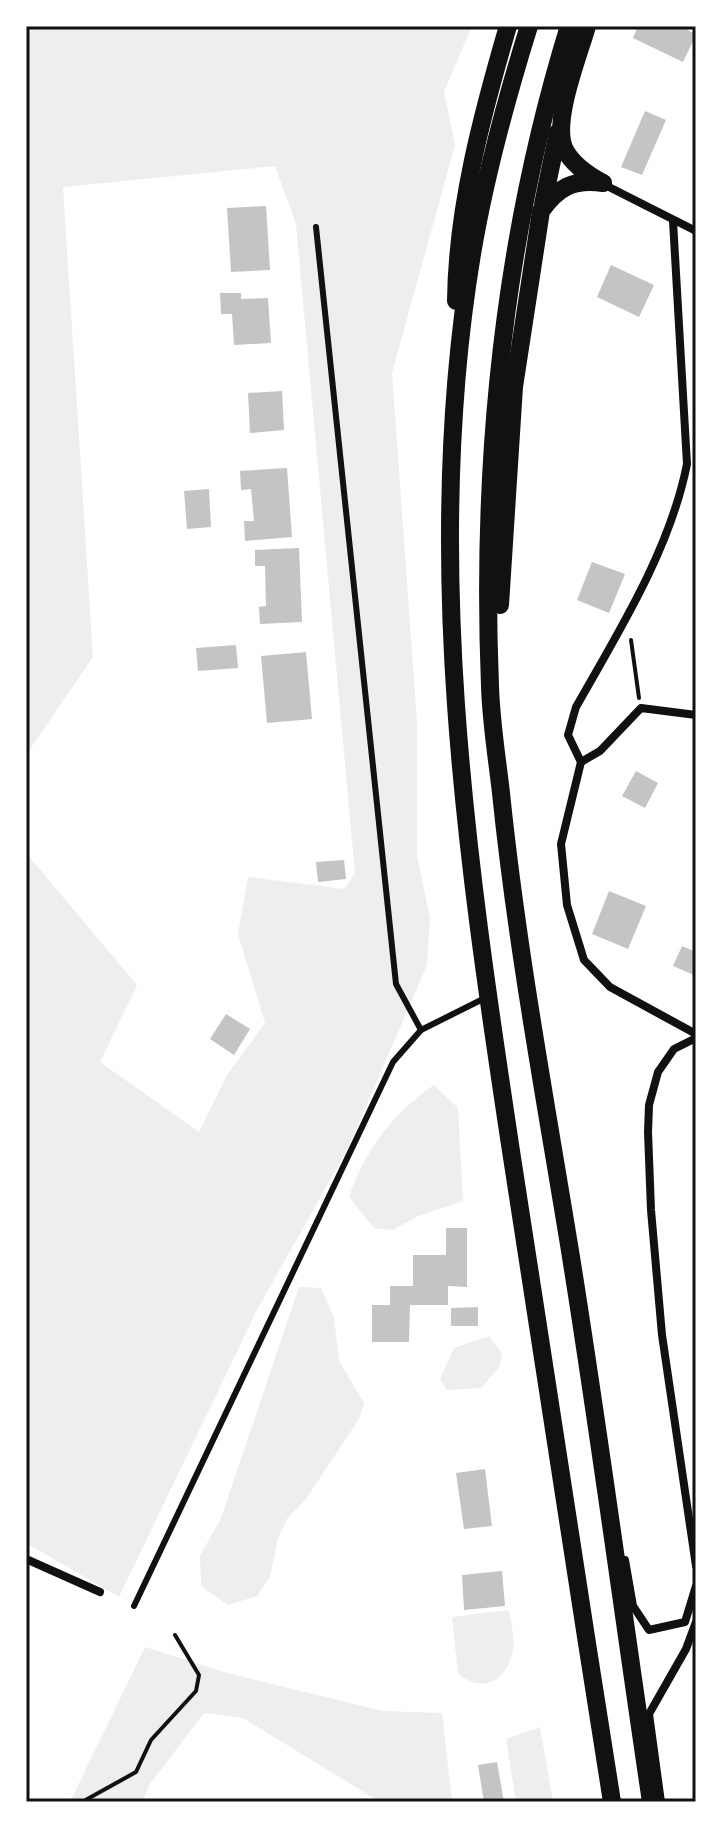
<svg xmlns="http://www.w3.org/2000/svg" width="722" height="1828" viewBox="0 0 722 1828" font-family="Helvetica,sans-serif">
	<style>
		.green { fill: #eee }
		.building { fill: #c4c4c4 }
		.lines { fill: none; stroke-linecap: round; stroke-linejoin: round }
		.path { stroke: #111; stroke-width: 4 }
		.service { stroke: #111; stroke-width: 6 }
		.minor { stroke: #111; stroke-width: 8 }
		.primary { stroke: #111; stroke-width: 18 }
		.neatline { fill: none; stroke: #111; stroke-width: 3 }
	</style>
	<rect width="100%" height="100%" fill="#fff"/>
	<g class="green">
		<path d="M 26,26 L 472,26 L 444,92 L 455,145 L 392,373 L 417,723 L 417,855 L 430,919 L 427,965 L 348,1148 L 257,1310 L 119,1597 L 26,1543 L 26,853 L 137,985 L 100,1062 L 199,1132 L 227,1075 L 265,1023 L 238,934 L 248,877 L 344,889 L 355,874 L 296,224 L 275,166 L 63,187 L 93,657 L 26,755 Z"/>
		<path d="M 434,1085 L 458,1108 L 463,1201 L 418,1216 L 393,1230 L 374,1228 L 349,1197 C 365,1150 393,1113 434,1085 Z"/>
		<path d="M 299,1287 L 321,1288 L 334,1318 L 339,1361 L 364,1403 L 359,1419 L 306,1499 L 287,1519 L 278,1538 L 270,1577 L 257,1596 L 228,1605 L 201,1586 L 200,1556 L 221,1518 Z"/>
		<path d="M 489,1336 L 502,1353 L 500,1366 L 481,1388 L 447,1390 L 440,1379 L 454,1348 Z"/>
		<path d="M 509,1610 C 511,1622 515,1638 513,1649 C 508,1680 484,1695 458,1674 L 452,1617 Z"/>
		<path d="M 145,1647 L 224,1672 L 382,1711 L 442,1713 L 452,1802 L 380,1802 L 243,1718 L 204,1713 L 150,1784 L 142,1802 L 70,1802 Z"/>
		<path d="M 540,1727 L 553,1802 L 516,1802 L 506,1739 Z"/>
	</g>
	<g class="building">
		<path d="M 638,26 L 682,26 L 696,35 L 683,62 L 633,38 Z"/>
		<path d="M 645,111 L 666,120 L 642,175 L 621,167 Z"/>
		<path d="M 266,206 L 270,270 L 231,272 L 227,208 Z"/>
		<path d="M 611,265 L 654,285 L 639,317 L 597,297 Z"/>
		<path d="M 220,293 L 241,293 L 241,299 L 268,298 L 271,343 L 234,345 L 232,314 L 221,314 Z"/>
		<path d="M 282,391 L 284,430 L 250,433 L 248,393 Z"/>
		<path d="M 287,468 L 292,537 L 245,541 L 244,521 L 254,521 L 251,489 L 241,490 L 240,471 Z"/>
		<path d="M 209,489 L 211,527 L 187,529 L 184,491 Z"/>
		<path d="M 299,548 L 302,622 L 260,624 L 259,607 L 266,606 L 265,566 L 255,566 L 255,550 Z"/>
		<path d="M 592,562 L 625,574 L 609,613 L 577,600 Z"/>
		<path d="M 236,645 L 238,668 L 198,671 L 196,648 Z"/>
		<path d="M 306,652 L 312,719 L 267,723 L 261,656 Z"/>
		<path d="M 636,771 L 658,783 L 645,808 L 622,796 Z"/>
		<path d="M 344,860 L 346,879 L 318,882 L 316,862 Z"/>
		<path d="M 609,891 L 646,906 L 628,949 L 592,934 Z"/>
		<path d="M 682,946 L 696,952 L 696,976 L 673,966 Z"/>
		<path d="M 226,1014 L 250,1029 L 234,1055 L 210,1039 Z"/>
		<path d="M 446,1228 L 467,1228 L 467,1287 L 448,1286 L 448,1305 L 410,1305 L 409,1342 L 372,1342 L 372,1305 L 390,1305 L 390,1286 L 413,1286 L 413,1255 L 446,1255 Z"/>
		<path d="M 478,1307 L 478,1326 L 451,1326 L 451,1308 Z"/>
		<path d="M 485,1469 L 492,1526 L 464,1529 L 456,1473 Z"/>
		<path d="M 502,1571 L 505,1606 L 464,1610 L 462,1575 Z"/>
		<path d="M 497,1762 L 504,1802 L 484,1802 L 478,1765 Z"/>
	</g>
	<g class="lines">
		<g class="path">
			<path d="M 631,640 L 639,698"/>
			<path d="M 82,1802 L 136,1772 L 151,1740 L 196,1691 L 199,1675 L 175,1635"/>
		</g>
		<g class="service">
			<path d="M 316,227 L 396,984 L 421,1030 L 485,998"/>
			<path d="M 134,1606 L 393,1062 L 421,1030"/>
		</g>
		<g class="minor">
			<path d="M 603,184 L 696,231"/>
			<path d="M 673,221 L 687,464 C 670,550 619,631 576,707 L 568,735 L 581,762 L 561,844 L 567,905 L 584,960 L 610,987 L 696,1034"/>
			<path d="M 581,762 L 600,751 L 641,708 L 696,715"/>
			<path d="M 696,1038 L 674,1049 L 658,1072 L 649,1105 L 648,1132 L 651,1210 L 662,1335 L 696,1566"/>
			<path d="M 26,1559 L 100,1592"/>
			<path d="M 625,1560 L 633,1606 L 649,1630 L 685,1622 L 696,1586"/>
			<path d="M 661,1802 L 649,1714 L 686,1649 L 696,1622"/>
		</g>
		<g class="primary">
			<path d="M 529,26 C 506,100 485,177 472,254 C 422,553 466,854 511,1151 C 543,1368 578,1585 612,1802"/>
			<path d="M 569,26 C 503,240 481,463 490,686 C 491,722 497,758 501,793 C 517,949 546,1103 571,1257 C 600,1438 624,1621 651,1802"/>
			<path d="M 543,204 L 558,132"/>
			<path d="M 456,301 C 457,208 482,115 508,26"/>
			<path d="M 500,605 L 514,387 L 541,211 C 558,187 573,179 603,183 C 588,175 573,165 565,150 C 551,123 579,55 587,26"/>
		</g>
	</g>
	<rect width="722" height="1828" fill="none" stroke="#ffffff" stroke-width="56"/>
	<rect x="28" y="28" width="666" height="1772" class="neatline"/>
</svg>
